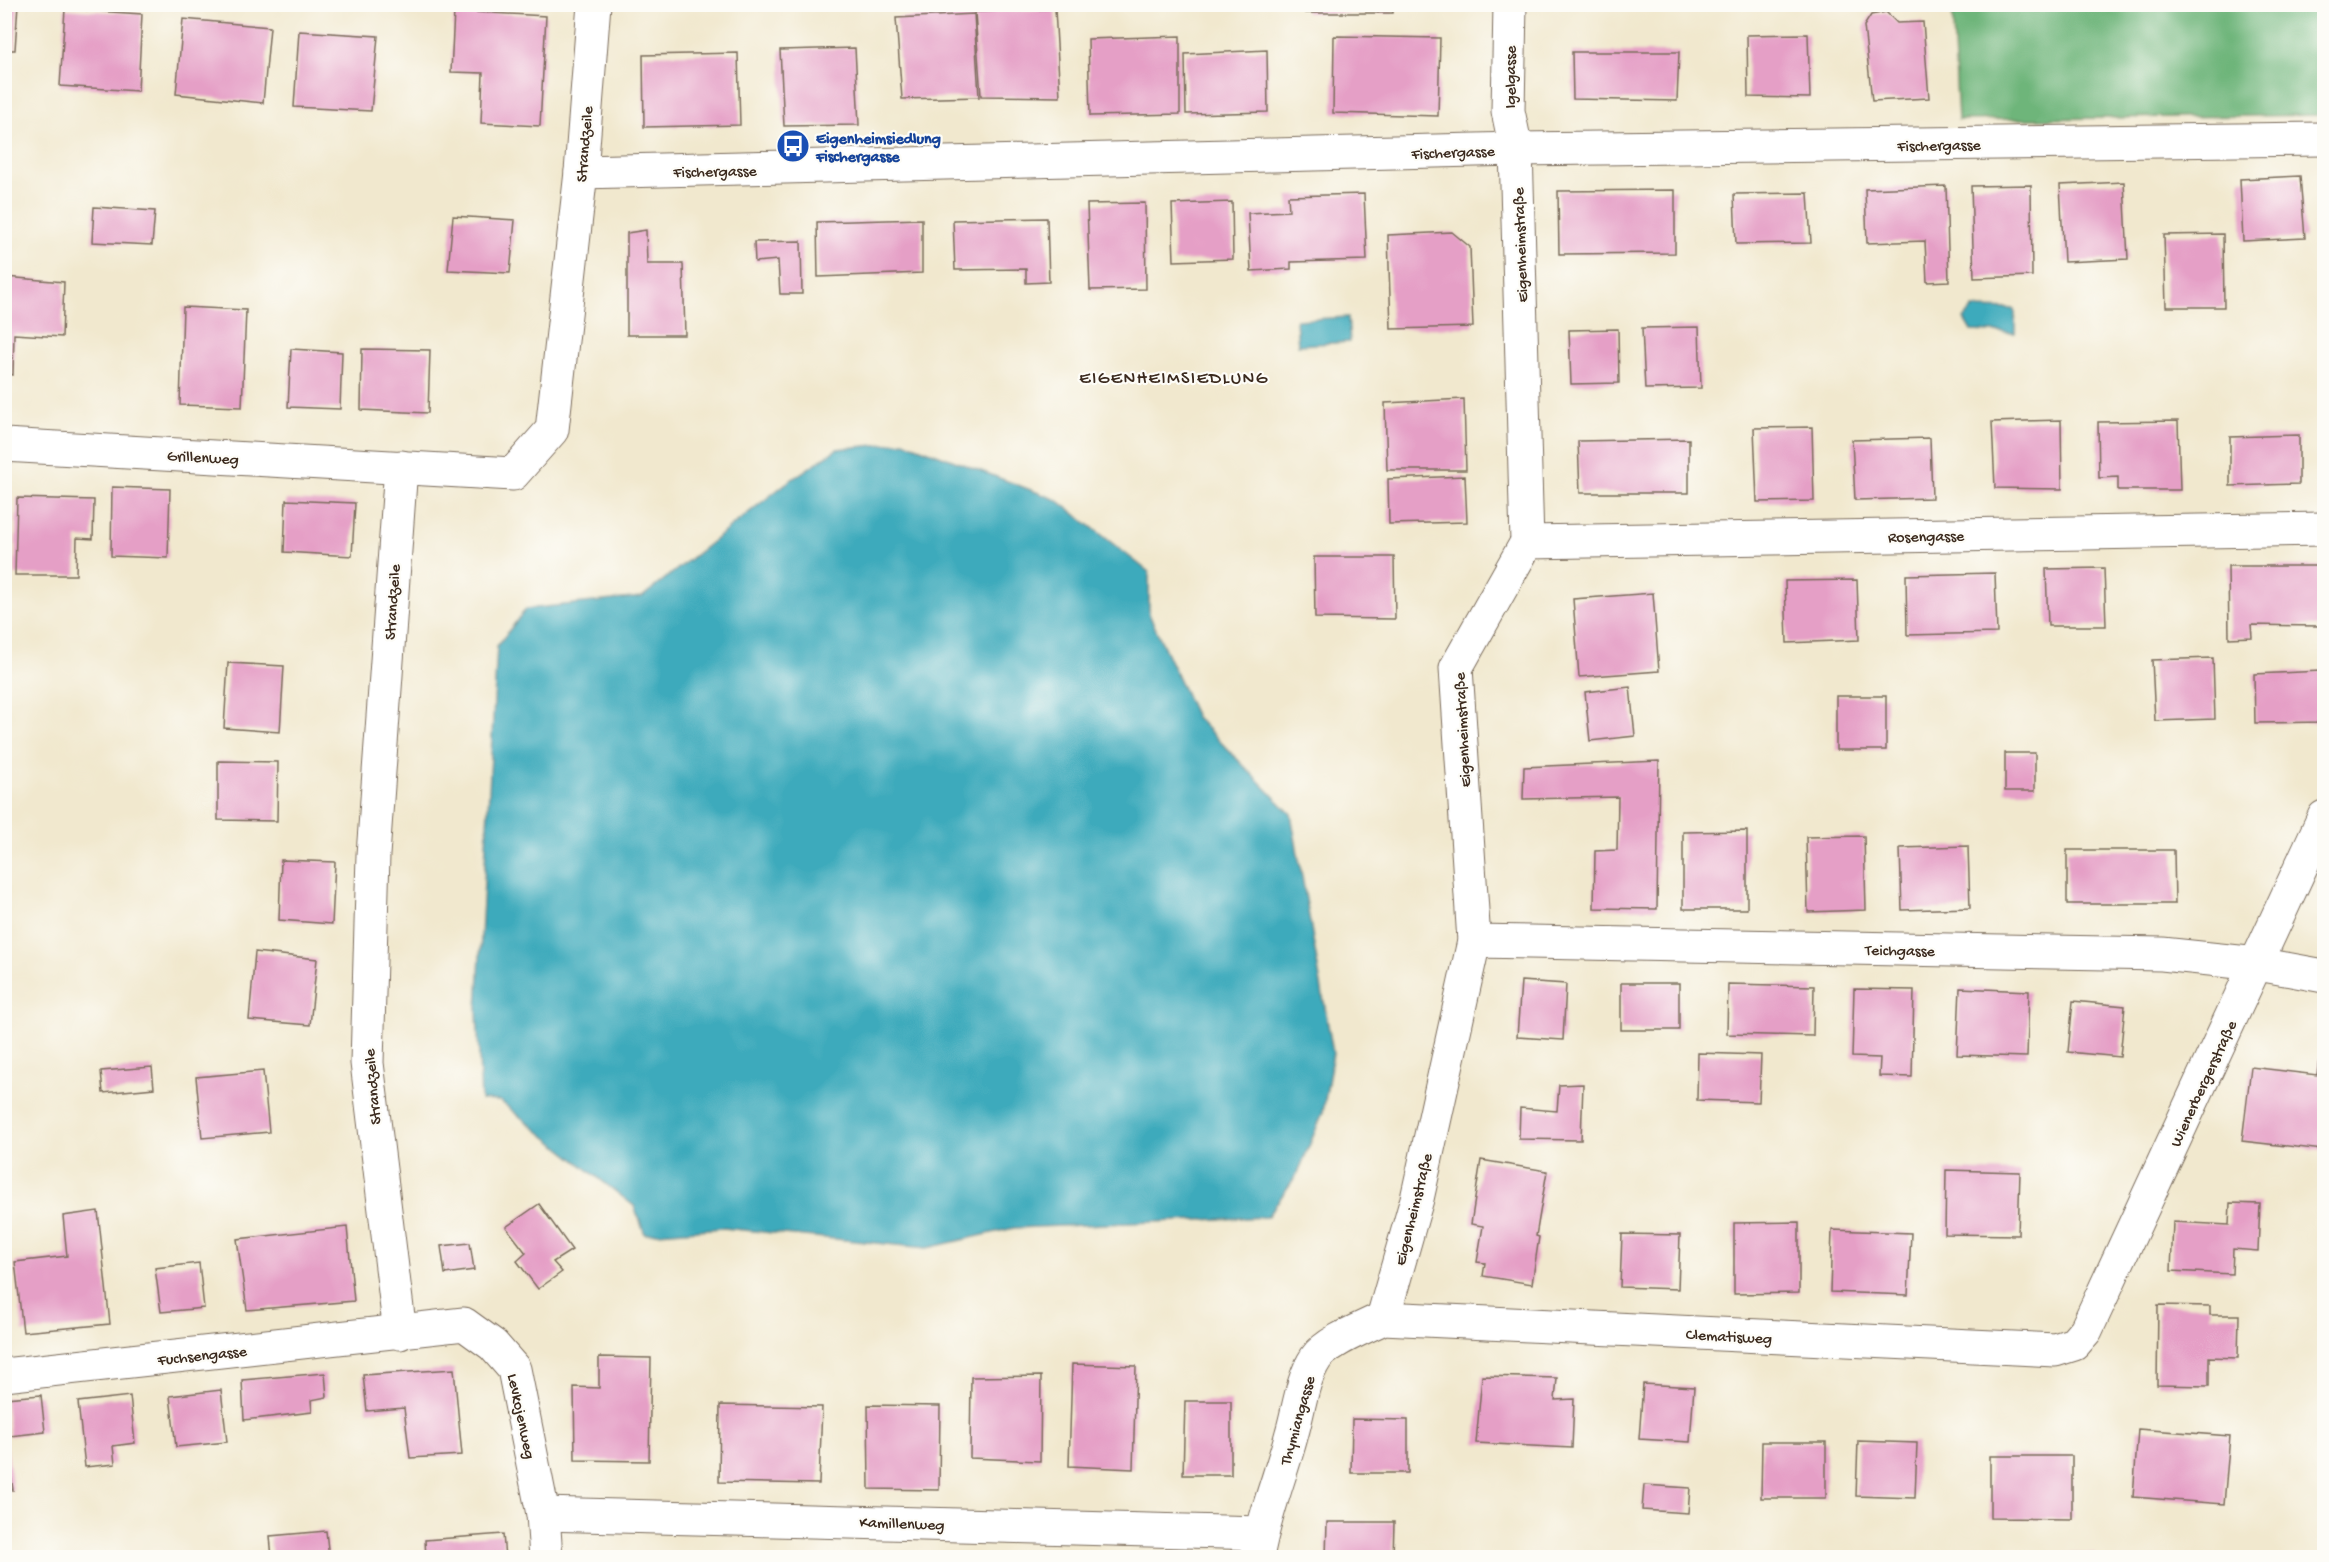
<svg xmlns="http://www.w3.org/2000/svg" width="2329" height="1562" viewBox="0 0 2329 1562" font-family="'Gochi Hand',sans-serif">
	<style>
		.forest { fill: #6eb57a; stroke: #54704c; stroke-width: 1.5 }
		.water { fill: #3daabc; stroke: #3c6a6d; stroke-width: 1.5 }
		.building { fill: #e59fc6 }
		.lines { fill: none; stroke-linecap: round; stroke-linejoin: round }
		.minor-casing { stroke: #7b6c5c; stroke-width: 35 }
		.minor { stroke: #fff; stroke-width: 33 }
		.labels { text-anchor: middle; stroke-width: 4.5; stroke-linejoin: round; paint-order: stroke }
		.street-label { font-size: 16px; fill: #3b2a1e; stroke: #fdfcf7 }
		.transit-label { font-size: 16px; font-weight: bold; fill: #164399; stroke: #fdfcf7; text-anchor: start }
		.neighbourhood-label { font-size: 18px; letter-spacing: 1.5px; fill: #3b2a1e; stroke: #fdfcf7 }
	</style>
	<rect width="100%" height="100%" fill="#fdfcf7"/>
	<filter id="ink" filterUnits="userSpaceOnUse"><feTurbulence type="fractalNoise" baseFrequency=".0167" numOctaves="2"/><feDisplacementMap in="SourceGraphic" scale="12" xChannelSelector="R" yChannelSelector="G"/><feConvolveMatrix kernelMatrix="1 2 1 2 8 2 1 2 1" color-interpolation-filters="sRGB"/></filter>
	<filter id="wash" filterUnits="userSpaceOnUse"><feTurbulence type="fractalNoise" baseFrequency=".008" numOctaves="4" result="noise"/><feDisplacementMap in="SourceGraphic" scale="24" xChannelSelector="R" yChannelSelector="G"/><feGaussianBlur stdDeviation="1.35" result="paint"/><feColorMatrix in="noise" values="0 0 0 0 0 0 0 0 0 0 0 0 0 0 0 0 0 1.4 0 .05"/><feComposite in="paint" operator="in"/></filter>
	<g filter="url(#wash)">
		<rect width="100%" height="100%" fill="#f1e8ce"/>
		<path class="forest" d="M 1952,5 L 2321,5 L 2324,115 L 1958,120 Z"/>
		<g class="water">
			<path d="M 1973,308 L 2015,309 L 2015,333 L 1971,331 L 1964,319 Z"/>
			<path d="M 1348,317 L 1350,342 L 1298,345 L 1296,320 Z"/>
			<path d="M 905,442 L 1057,500 L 1149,572 L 1149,614 L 1196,717 L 1291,814 L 1333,1053 L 1323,1112 L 1298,1173 L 1267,1217 L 1014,1228 L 927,1248 L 723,1228 L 645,1234 L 634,1206 L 500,1101 L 481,1100 L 477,1010 L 497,646 L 526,609 L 642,597 L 785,484 L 837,449 Z"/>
		</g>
		<g id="blocks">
			<g class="building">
				<path d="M 4,4 L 18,4 L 15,50 L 4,50 Z"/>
				<path d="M 1305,4 L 1393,4 L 1393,13 L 1306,13 Z"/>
				<path d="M 65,9 L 142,14 L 138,91 L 60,86 Z"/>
				<path d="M 1055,9 L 1060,97 L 981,96 L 975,12 Z"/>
				<path d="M 454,11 L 546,16 L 540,126 L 481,123 L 483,73 L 451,72 Z"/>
				<path d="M 1886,12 L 1897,23 L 1923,22 L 1929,98 L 1872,101 L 1864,26 L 1871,15 Z"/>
				<path d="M 974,14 L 979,97 L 902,99 L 896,18 Z"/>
				<path d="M 183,19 L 270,27 L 263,103 L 176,94 Z"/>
				<path d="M 299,31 L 378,36 L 371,111 L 294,107 Z"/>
				<path d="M 1808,34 L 1810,98 L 1748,97 L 1747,35 Z"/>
				<path d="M 1180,36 L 1180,114 L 1090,116 L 1088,39 Z"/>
				<path d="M 1334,36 L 1440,38 L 1438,116 L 1333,113 Z"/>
				<path d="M 855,48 L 859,125 L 784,126 L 780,50 Z"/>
				<path d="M 1267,50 L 1268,112 L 1186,114 L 1185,54 Z"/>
				<path d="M 1572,52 L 1679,52 L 1677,101 L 1573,99 Z"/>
				<path d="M 738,53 L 740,125 L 644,127 L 643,55 Z"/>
				<path d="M 2300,176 L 2305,238 L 2243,241 L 2240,179 Z"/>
				<path d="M 2124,182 L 2128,259 L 2064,262 L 2060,185 Z"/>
				<path d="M 2031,185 L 2032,276 L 1974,278 L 1971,186 Z"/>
				<path d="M 1946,186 L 1949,281 L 1927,282 L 1925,241 L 1867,243 L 1865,189 Z"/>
				<path d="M 1675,190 L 1675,253 L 1559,254 L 1558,191 Z"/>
				<path d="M 1808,193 L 1811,243 L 1736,244 L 1734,194 Z"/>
				<path d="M 1364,194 L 1367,260 L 1291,262 L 1291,269 L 1251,271 L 1248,213 L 1289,211 L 1288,196 Z"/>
				<path d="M 1232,202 L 1233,259 L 1174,261 L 1172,204 Z"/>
				<path d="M 1145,203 L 1146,289 L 1090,290 L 1087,204 Z"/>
				<path d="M 94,207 L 155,211 L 152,245 L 92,242 Z"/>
				<path d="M 453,216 L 515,220 L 510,273 L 448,270 Z"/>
				<path d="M 1047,218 L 1049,282 L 1026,283 L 1026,269 L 955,270 L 953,220 Z"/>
				<path d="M 922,219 L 922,273 L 818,277 L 817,222 Z"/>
				<path d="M 646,230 L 647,264 L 683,264 L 685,335 L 627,335 L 627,233 Z"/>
				<path d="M 1452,232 L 1470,247 L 1473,327 L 1391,329 L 1388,235 Z"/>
				<path d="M 2223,234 L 2224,307 L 2166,307 L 2164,235 Z"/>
				<path d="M 801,241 L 802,294 L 780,294 L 778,260 L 755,262 L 754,242 Z"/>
				<path d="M 5,277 L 64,282 L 62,337 L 14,334 L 13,375 L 4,374 Z"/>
				<path d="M 183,307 L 246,310 L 242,407 L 180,405 Z"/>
				<path d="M 1699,327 L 1701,388 L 1645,389 L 1642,328 Z"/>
				<path d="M 1618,329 L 1619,383 L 1571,384 L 1569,330 Z"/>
				<path d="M 291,349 L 342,352 L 340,409 L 288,407 Z"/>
				<path d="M 362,349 L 430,350 L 428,413 L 361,410 Z"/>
				<path d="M 1464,399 L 1466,470 L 1387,470 L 1385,403 Z"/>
				<path d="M 2061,420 L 2062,489 L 1995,488 L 1992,422 Z"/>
				<path d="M 2178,421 L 2180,490 L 2118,490 L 2118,477 L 2099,478 L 2098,422 Z"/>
				<path d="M 1812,427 L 1814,501 L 1757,502 L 1754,428 Z"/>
				<path d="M 2299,435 L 2299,484 L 2230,486 L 2230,437 Z"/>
				<path d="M 1930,438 L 1932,498 L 1855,500 L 1852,440 Z"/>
				<path d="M 1689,439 L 1689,493 L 1580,493 L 1578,441 Z"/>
				<path d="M 1465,476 L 1467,522 L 1389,524 L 1388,479 Z"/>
				<path d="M 112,487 L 170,489 L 168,558 L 111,556 Z"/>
				<path d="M 17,498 L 94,500 L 93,539 L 77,538 L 76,575 L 15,575 Z"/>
				<path d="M 286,500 L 355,503 L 352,556 L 284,552 Z"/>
				<path d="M 1314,557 L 1394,557 L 1395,619 L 1315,618 Z"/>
				<path d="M 2228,566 L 2321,566 L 2321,626 L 2251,625 L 2252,637 L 2229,638 Z"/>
				<path d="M 2104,568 L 2106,626 L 2048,626 L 2046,569 Z"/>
				<path d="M 1995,573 L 1997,633 L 1907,635 L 1906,575 Z"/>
				<path d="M 1857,580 L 1859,640 L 1787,643 L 1785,581 Z"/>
				<path d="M 1653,593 L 1659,671 L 1579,677 L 1573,599 Z"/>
				<path d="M 2213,658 L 2215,719 L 2155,721 L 2152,660 Z"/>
				<path d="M 228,663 L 284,666 L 280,732 L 224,728 Z"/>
				<path d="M 2321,671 L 2322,722 L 2255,723 L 2254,674 Z"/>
				<path d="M 1630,687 L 1635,736 L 1590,741 L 1585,692 Z"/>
				<rect x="1836" y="696" width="50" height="54"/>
				<rect x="2005" y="753" width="30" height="38"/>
				<path d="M 218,761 L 278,762 L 277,821 L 218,820 Z"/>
				<path d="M 1659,761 L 1657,909 L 1594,908 L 1595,851 L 1617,850 L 1618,797 L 1523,799 L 1524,767 Z"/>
				<path d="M 1747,831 L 1747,909 L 1683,909 L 1683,832 Z"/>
				<path d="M 1864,836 L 1866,910 L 1808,912 L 1806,837 Z"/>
				<path d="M 1968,846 L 1970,908 L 1902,910 L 1900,848 Z"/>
				<path d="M 2067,850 L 2174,850 L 2175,904 L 2067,904 Z"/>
				<path d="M 281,860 L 335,862 L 332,924 L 279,920 Z"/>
				<path d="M 255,952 L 317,959 L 310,1025 L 249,1020 Z"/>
				<path d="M 1521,981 L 1566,984 L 1563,1040 L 1517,1037 Z"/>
				<rect x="1621" y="983" width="58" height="47"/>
				<path d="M 1728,984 L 1814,986 L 1813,1036 L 1727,1034 Z"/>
				<path d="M 1960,988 L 2029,991 L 2027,1057 L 1957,1055 Z"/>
				<path d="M 1854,989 L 1914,990 L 1912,1077 L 1879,1076 L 1880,1058 L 1852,1057 Z"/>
				<path d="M 2073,1001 L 2125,1006 L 2120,1057 L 2068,1052 Z"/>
				<path d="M 1698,1053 L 1761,1055 L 1759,1102 L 1697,1100 Z"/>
				<path d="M 2319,1059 L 2324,1060 L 2323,1150 L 2242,1141 L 2251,1067 L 2317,1075 Z"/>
				<path d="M 152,1067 L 154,1088 L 103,1093 L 101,1071 Z"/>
				<path d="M 263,1071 L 269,1132 L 202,1138 L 196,1077 Z"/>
				<path d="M 1583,1084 L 1581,1140 L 1519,1139 L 1520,1108 L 1557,1111 L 1559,1085 Z"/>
				<path d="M 1481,1160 L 1547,1171 L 1536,1236 L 1539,1237 L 1532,1284 L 1483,1276 L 1485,1263 L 1477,1262 L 1483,1226 L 1471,1224 Z"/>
				<path d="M 1946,1170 L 2020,1172 L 2018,1235 L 1945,1234 Z"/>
				<path d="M 2230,1203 L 2260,1204 L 2258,1251 L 2233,1249 L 2232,1274 L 2171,1271 L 2173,1222 L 2229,1225 Z"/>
				<path d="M 539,1204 L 572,1250 L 553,1262 L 562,1272 L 538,1289 L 517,1261 L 526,1253 L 506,1227 Z"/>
				<path d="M 98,1211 L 110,1324 L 23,1332 L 15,1262 L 67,1256 L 63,1216 Z"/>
				<path d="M 1799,1222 L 1799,1293 L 1734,1294 L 1734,1223 Z"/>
				<path d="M 347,1227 L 354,1301 L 247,1310 L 237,1239 Z"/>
				<path d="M 1832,1230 L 1911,1233 L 1908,1295 L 1830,1292 Z"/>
				<path d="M 1622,1234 L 1680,1235 L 1678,1289 L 1620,1287 Z"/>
				<path d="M 470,1243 L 474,1270 L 445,1274 L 441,1246 Z"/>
				<path d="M 199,1263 L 204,1308 L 161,1312 L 155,1268 Z"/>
				<path d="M 2158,1305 L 2210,1306 L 2210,1315 L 2239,1315 L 2238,1358 L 2209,1357 L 2209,1386 L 2157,1385 Z"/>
				<path d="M 599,1357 L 651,1358 L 649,1461 L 575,1460 L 574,1387 L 599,1388 Z"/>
				<path d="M 1072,1364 L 1136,1366 L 1133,1469 L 1069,1466 Z"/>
				<path d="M 454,1369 L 462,1455 L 410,1458 L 404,1408 L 367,1411 L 363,1375 Z"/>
				<path d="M 325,1373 L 327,1397 L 311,1400 L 312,1412 L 244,1420 L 242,1380 Z"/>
				<path d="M 1041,1376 L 1040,1461 L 970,1458 L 971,1377 Z"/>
				<path d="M 1482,1376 L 1557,1378 L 1555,1400 L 1574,1399 L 1572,1448 L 1476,1443 Z"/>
				<path d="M 1643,1384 L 1694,1387 L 1690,1442 L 1639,1439 Z"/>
				<path d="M 221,1390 L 227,1442 L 176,1447 L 170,1396 Z"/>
				<path d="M 41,1395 L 45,1432 L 10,1436 L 5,1398 Z"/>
				<path d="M 130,1396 L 135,1443 L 113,1446 L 115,1464 L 85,1467 L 78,1402 Z"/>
				<path d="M 1185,1401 L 1231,1401 L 1231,1475 L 1183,1475 Z"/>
				<path d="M 720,1405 L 822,1407 L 819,1484 L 719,1482 Z"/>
				<path d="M 868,1405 L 940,1406 L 939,1490 L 869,1489 Z"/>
				<path d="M 1352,1419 L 1408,1420 L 1408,1473 L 1351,1473 Z"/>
				<path d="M 4,1426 L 13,1490 L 4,1490 Z"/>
				<path d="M 2138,1429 L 2230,1436 L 2224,1504 L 2133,1497 Z"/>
				<path d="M 1858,1441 L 1917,1443 L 1915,1498 L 1856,1496 Z"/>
				<path d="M 1762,1442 L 1826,1442 L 1826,1498 L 1761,1498 Z"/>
				<path d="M 1990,1456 L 2072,1456 L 2072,1519 L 1990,1518 Z"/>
				<path d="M 1644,1485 L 1690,1488 L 1688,1513 L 1642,1510 Z"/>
				<path d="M 1327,1522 L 1394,1522 L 1393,1558 L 1326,1558 Z"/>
				<path d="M 326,1531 L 329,1558 L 272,1558 L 270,1536 Z"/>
				<path d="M 503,1534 L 505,1558 L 426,1558 L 425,1540 Z"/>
				<path d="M 2042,1553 L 2095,1554 L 2095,1558 L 2042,1558 Z"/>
			</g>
		</g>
	</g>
	<g filter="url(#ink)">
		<use href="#blocks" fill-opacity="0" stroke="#7b6c5c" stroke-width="1.5"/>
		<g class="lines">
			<defs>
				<g id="minor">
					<path d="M 581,172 L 1516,149 L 2324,139"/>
					<path d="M 4,445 L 513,474 L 552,430 L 581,172 L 594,4"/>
					<path d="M 1527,542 L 2324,529"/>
					<path d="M 1474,941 L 2162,954 L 2258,964 L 2324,976"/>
					<path d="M 1383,1318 L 1417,1199 L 1474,941 L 1456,668 L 1527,542 L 1516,149 L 1508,111 L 1510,4"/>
					<path d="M 400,1333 L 367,1063 L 373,855 L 401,467"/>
					<path d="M 4,1375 L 464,1324 L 493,1345 L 514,1369 L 543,1514 L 546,1558"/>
					<path d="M 543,1514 L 1261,1533"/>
					<path d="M 1257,1558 C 1264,1515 1281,1475 1292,1433 C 1299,1409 1302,1379 1316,1358 C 1328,1341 1364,1328 1383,1318 L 2055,1350 L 2074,1344 L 2086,1330 L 2324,817"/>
				</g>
			</defs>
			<use href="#minor" class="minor-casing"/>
			<use href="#minor" class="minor"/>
		</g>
	</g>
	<defs>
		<symbol id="bus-disc" viewBox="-11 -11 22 22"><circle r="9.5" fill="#1a4fb4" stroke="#fdfcf7"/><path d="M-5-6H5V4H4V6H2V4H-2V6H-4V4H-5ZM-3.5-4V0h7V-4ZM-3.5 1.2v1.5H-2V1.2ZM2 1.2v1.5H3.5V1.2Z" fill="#fff"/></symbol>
	</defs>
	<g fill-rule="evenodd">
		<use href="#bus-disc" x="774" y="127" width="38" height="38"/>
	</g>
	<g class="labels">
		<g class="street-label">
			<text transform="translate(1509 77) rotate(-90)" y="6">Igelgasse</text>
			<text transform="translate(583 144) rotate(-85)" y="6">Strandzeile</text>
			<text transform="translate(1939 144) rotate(-1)" y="6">Fischergasse</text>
			<text transform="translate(1453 151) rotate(-2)" y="6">Fischergasse</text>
			<text transform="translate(715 170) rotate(-1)" y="6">Fischergasse</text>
			<text transform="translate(1519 245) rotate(-92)" y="6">Eigenheimstraße</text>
			<text transform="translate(203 456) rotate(3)" y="6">Grillenweg</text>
			<text transform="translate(1926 535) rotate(-1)" y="6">Rosengasse</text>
			<text transform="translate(391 602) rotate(-86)" y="6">Strandzeile</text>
			<text transform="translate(1461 730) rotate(-93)" y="6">Eigenheimstraße</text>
			<text transform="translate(1900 949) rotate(1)" y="6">Teichgasse</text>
			<text transform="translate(2202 1083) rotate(-65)" y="6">Wienerbergerstraße</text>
			<text transform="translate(371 1087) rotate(-95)" y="6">Strandzeile</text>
			<text transform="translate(1412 1209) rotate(-76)" y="6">Eigenheimstraße</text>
			<text transform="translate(1729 1335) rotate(3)" y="6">Clematisweg</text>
			<text transform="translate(202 1354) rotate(-6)" y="6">Fuchsengasse</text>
			<text transform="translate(523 1416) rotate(78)" y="6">Levkojenweg</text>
			<text transform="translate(1296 1420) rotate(-74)" y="6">Thymiangasse</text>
			<text transform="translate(902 1522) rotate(2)" y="6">Kamillenweg</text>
		</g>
		<g class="transit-label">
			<text x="816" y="143">Eigenheimsiedlung<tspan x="816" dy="18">Fischergasse</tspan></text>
		</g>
		<g class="neighbourhood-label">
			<text x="1174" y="383">EIGENHEIMSIEDLUNG</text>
		</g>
	</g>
	<rect width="2329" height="1562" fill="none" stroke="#fdfcf7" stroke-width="24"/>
</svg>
